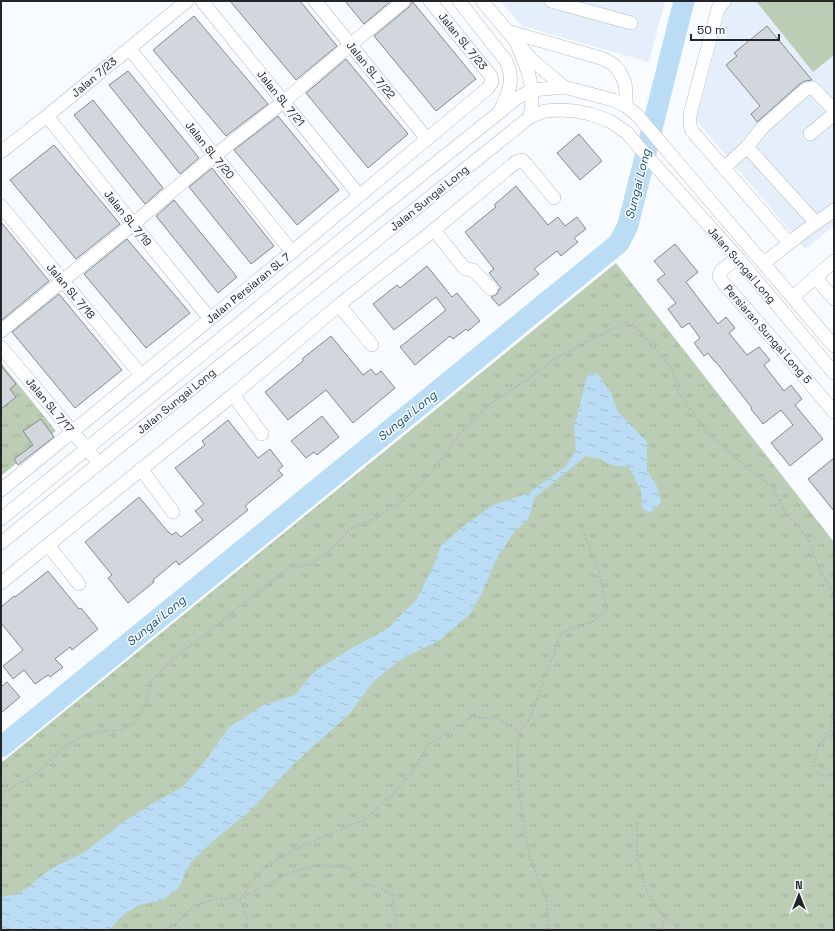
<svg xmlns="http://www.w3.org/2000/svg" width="835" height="931" viewBox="0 0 835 931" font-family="'Space Grotesk',sans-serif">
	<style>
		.built { fill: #e4effb }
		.grass { fill: url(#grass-tufts) }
		.pitch { fill: #bbcdb4 }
		.water { fill: url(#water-ripples) }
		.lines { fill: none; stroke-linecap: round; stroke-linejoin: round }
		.river { stroke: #baddf5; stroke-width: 21 }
		.building { fill: #d1d7dd; stroke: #84898f }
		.minor-casing { stroke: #b5bbc1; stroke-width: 14 }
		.path { stroke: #b6b9bd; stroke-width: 2; stroke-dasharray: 2 2; stroke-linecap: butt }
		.minor { stroke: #fff; stroke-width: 13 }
		.labels { text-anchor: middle; stroke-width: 3; stroke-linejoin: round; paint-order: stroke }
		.street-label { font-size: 11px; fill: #232628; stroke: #f8fbff }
		.water-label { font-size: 12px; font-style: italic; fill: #145070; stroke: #f8fbff }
	</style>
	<defs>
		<pattern id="grass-tufts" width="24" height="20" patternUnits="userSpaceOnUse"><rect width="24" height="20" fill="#bbcdb4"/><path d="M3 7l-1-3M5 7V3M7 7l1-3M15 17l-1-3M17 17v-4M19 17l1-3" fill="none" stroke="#a0b09b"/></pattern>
		<pattern id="water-ripples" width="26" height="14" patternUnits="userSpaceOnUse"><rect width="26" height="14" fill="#baddf5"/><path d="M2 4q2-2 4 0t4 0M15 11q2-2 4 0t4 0" fill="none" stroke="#a0bed2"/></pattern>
	</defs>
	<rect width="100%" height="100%" fill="#f8fbff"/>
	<g class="built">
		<path d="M 500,1 L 665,1 L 649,62 L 522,26 Z"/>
		<path d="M 730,1 L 834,1 L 834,226 L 805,249 L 696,120 L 727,4 Z"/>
	</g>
	<g class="grass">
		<path d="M 616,263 L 834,542 L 834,930 L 1,930 L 1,763 Z"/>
		<path d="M 1,363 L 56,431 L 1,476 Z"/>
	</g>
	<path class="pitch" d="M 756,1 L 834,1 L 834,55 L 813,72 Z"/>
	<path class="water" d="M 588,373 L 598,374 L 611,393 L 618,412 L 647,442 L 647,471 L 657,486 L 661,502 L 650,513 L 642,508 L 641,490 L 629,467 L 611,465 L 600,459 L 585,456 L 570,469 L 535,497 L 528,519 L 514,532 L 497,558 L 482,593 L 470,614 L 440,640 L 400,660 L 374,681 L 349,714 L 295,763 L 247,814 L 215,839 L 190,863 L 178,889 L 162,900 L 139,905 L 123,915 L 109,930 L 1,930 L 1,897 L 19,894 L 52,868 L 85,852 L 122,823 L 151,804 L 183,787 L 205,761 L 229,727 L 264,705 L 295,695 L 314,672 L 350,649 L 387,629 L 416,600 L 432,569 L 441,546 L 462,527 L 493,505 L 529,493 L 565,467 L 576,450 L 574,428 Z"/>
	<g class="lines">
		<path class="river" d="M 1,747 L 619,243 L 628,225 L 684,1"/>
	</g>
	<g class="building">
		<path d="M 230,1 L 300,1 L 337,46 L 296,80 Z"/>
		<path d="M 345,1 L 391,1 L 364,24 Z"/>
		<path d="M 412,1 L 476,79 L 436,111 L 374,36 L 409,7 L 411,4 Z"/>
		<path d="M 194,16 L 268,104 L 226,136 L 153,50 Z"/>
		<path d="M 767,26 L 812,80 L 805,81 L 801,83 L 757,122 L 751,114 L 760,106 L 726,65 L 737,56 L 734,53 Z"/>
		<path d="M 346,59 L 408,134 L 368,168 L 306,93 Z"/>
		<path d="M 128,71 L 199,158 L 180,174 L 109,85 Z"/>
		<path d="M 93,100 L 163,188 L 145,204 L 74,115 Z"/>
		<path d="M 278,116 L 339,190 L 297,225 L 234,150 Z"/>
		<path d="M 579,134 L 602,161 L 580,180 L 557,153 Z"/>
		<path d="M 54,145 L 120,224 L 76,259 L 10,180 Z"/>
		<path d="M 212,168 L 274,246 L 251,264 L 189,187 Z"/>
		<path d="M 516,186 L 548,225 L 558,217 L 565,226 L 577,217 L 586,229 L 574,238 L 578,242 L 561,256 L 557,251 L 534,269 L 539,274 L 499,306 L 491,297 L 497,294 L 499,289 L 501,288 L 489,273 L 494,269 L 465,232 L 496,207 L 494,205 Z"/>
		<path d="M 174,200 L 237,277 L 218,293 L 156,216 Z"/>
		<path d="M 1,222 L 49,281 L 2,320 L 1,318 Z"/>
		<path d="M 127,239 L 190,313 L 146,348 L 84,274 Z"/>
		<path d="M 675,244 L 698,272 L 686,282 L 718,324 L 726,317 L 735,328 L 729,333 L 747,355 L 759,347 L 770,360 L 764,365 L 784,391 L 791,385 L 802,399 L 795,405 L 823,439 L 790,466 L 771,443 L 793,425 L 781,410 L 763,424 L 751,409 L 752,408 L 716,362 L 715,362 L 708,353 L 704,356 L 694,343 L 700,338 L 689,323 L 682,328 L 668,309 L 676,303 L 657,280 L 665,274 L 654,261 Z"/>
		<path d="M 427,266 L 452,297 L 457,293 L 480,321 L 468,331 L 466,329 L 453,339 L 450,336 L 415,365 L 400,347 L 446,310 L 436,297 L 394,330 L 373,304 L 397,285 L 400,288 Z"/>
		<path d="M 59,294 L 122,370 L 75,408 L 12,332 Z"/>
		<path d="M 331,336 L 363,375 L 371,369 L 376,375 L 381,371 L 395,388 L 353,423 L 326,390 L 288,420 L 265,392 L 303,361 L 302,359 Z"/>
		<path d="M 1,366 L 16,384 L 10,389 L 16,397 L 1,409 Z"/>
		<path d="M 322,416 L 339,437 L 317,455 L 314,452 L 306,458 L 291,441 Z"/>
		<path d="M 41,419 L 54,437 L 18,465 L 14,459 L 33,445 L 23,431 Z"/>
		<path d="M 228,420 L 258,458 L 270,449 L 283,466 L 278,470 L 283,475 L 245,506 L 248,510 L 179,565 L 176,561 L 153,580 L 154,582 L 128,603 L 108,578 L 112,575 L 85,542 L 139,497 L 169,533 L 169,532 L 172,535 L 176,532 L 181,537 L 203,520 L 195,511 L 204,504 L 175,468 L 205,445 L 202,441 Z"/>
		<path d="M 834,458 L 834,511 L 808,479 Z"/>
		<path d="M 48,571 L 79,609 L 81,608 L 98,629 L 72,650 L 70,647 L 55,659 L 63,667 L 50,677 L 48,675 L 35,684 L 24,670 L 13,679 L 3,666 L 23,650 L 1,623 L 1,607 L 14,596 L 15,597 Z"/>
		<path d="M 7,682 L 20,697 L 1,713 L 1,687 Z"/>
	</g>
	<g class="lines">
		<defs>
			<g id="minor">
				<path d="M 202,1 L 359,195"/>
				<path d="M 315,1 L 427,139"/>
				<path d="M 459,1 L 506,61 C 515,80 509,91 501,109"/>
				<path d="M 482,1 L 516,41 L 529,75 L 532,90 L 532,102 L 530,117"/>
				<path d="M 551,1 L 631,23"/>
				<path d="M 724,1 L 718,9 L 690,114 L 690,125 L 692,131 L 789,243"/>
				<path d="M 507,31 L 587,54 L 604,59 L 614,65 L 619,71 L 625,83 L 626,93 L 626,106"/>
				<path d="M 521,47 L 532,60 L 564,87"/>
				<path d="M 129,48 L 292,252"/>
				<path d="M 47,116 L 133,224 L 210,319"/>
				<path d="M 810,134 L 834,114"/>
				<path d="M 1,152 L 47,116 L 187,1"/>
				<path d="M 724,168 L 747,147"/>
				<path d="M 1,206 L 141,375"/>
				<path d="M 816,223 L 747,147 L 762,128 L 806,89 L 813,88 L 834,110"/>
				<path d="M 434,230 L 465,269 L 473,270 L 491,289"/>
				<path d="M 737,257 L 721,271 L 719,276 L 721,280 L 771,337 L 834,412"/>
				<path d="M 764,263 L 802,233 L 834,210"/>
				<path d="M 815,277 L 834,299"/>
				<path d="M 793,297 L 834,261"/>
				<path d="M 339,305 L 372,345"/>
				<path d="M 1,331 L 62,281 L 133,224 L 214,156 L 283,102 L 350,45 L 404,1"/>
				<path d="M 1,347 L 93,456"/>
				<path d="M 233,395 L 262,434"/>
				<path d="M 141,469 L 173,512"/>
				<path d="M 1,490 L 292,252 L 488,88 L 492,82 L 491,76 L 430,1"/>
				<path d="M 1,519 L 385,204 L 501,111 L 517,98 L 532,90 L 564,87 L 613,100 L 626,106 L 637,115 L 834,346"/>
				<path d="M 1,543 L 151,421 L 530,117 L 545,111 L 559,110 L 575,111 L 590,114 L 610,121 L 627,133 L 654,164 L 737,257 L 834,373"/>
				<path d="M 48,545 L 79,584"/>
				<path d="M 1,583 L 233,395 L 339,305 L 434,230 L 516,162 L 522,160 L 526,164 L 554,198"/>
			</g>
		</defs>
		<use href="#minor" class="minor-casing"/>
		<g class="path">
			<path d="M 834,706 L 831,730 L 817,750 L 813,770 L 824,776 L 834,775"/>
			<path d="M 1,795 L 6,791 L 36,774 L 64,747 L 86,734 L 103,731 L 120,730 L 136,723 L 145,704 L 151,681 L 171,661 L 289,568 L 309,565 L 327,553 L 351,528 L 377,518 L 404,500 L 430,474 L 463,430 L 490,404 L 522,383 L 556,358 L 626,322 L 637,328 L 671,367 L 679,393 L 707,432 L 748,469 L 773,488 L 786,513 L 808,538 L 820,571 L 834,595"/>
			<path d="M 637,822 L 637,858 L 647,892 L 665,918"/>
			<path d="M 240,899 L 263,868 L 297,848 L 364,820 L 393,794 L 413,770 L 428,745 L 470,718 L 498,718 L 519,732"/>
			<path d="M 240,899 L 248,922 L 245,930"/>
			<path d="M 166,930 L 174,925 L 196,905 L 215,899 L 240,899 L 292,872 L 319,865 L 348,868 L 364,883 L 380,888 L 392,895 L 397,930"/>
			<path d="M 548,930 L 547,901 L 530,859 L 521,807 L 518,778 L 517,752 L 519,732 L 529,720 L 562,632 L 592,622 L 607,609 L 599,572 L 583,531"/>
			<path d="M 660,930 L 665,918 L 675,923 L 677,930"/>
		</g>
		<use href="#minor" class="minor"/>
	</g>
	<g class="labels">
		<g class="street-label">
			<text transform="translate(463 41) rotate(51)" y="4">Jalan SL 7/23</text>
			<text transform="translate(371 70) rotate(51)" y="4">Jalan SL 7/22</text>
			<text transform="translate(94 77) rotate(-40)" y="4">Jalan 7/23</text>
			<text transform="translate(281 98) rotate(51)" y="4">Jalan SL 7/21</text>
			<text transform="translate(210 150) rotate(51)" y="4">Jalan SL 7/20</text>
			<text transform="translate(429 198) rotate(-39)" y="4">Jalan Sungai Long</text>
			<text transform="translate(128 218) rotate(51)" y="4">Jalan SL 7/19</text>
			<text transform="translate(742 265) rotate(49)" y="4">Jalan Sungai Long</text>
			<text transform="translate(248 288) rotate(-39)" y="4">Jalan Persiaran SL 7</text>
			<text transform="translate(71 291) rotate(50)" y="4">Jalan SL 7/18</text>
			<text transform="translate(768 334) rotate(49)" y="4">Persiaran Sungai Long 5</text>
			<text transform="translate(176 401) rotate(-39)" y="4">Jalan Sungai Long</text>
			<text transform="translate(50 405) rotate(50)" y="4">Jalan SL 7/17</text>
		</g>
		<g class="water-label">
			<text transform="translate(638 184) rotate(-76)" y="4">Sungai Long</text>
			<text transform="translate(407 416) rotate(-39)" y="4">Sungai Long</text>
			<text transform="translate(156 621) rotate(-39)" y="4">Sungai Long</text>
		</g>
	</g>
	<rect width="835" height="931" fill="none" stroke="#232628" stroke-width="4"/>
	<g transform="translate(799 895)" stroke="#f8fbff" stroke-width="3" paint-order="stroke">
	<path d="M0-3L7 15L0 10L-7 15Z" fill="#232628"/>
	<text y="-6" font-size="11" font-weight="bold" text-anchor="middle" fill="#232628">N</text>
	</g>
	<path d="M691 34v6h88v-6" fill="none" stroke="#232628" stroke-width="2"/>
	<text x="697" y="34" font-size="12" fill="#232628" stroke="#f8fbff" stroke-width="3" paint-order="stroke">50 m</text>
</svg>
